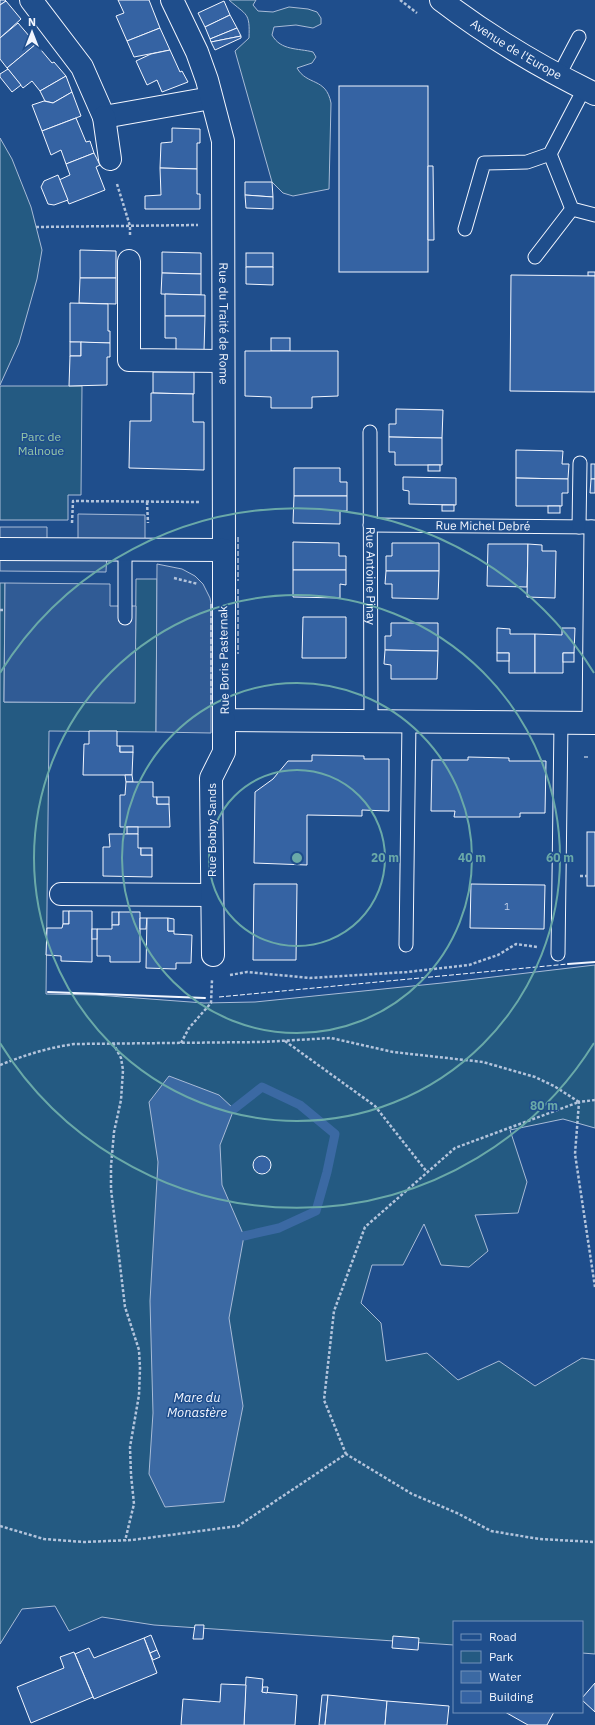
<svg xmlns="http://www.w3.org/2000/svg" width="595" height="1725" viewBox="0 0 595 1725" font-family="'IBM Plex Sans',sans-serif">
	<style>
		.green { fill: #245a82; stroke: #a8bbd7 }
		.parking { fill: #305b95; stroke: #a8bbd7 }
		.water { fill: #3b69a3; stroke: #a8bbd7 }
		.lines { fill: none; stroke-linecap: round; stroke-linejoin: round }
		.stream { stroke: #3b69a3; stroke-width: 9 }
		.building { fill: #3563a3; stroke: #f2f6ff }
		.lane-casing { stroke: #f2f6ff; stroke-width: 15 }
		.street-casing { stroke: #f2f6ff; stroke-width: 24 }
		.secondary-casing { stroke: #f2f6ff; stroke-width: 24 }
		.path { stroke: #b3c4dc; stroke-width: 2.5; stroke-dasharray: 3 2; stroke-linecap: butt }
		.lane { stroke: #1f4e8c; stroke-width: 13 }
		.street { stroke: #1f4e8c; stroke-width: 22 }
		.secondary { stroke: #1f4e8c; stroke-width: 22 }
		.fence { stroke: #f2f6ff; stroke-width: 1; stroke-dasharray: 5 2; stroke-linecap: butt }
		.wall { stroke: #f2f6ff; stroke-width: 2 }
		.ring { fill: none; stroke: #6aa9a8; stroke-width: 2 }
		.labels { text-anchor: middle; stroke-width: 3; stroke-linejoin: round; paint-order: stroke }
		.number-label { font-size: 10px; fill: #c3d1e8 }
		.street-label { font-size: 12px; fill: #f2f6ff; stroke: #1f4e8c }
		.park-label { font-size: 12px; fill: #97c8a6; stroke: #1f4e8c }
		.water-label { font-size: 13px; font-style: italic; fill: #f2f6ff; stroke: #1f4e8c }
		.centre { fill: #6aa9a8; stroke: #1f4e8c; stroke-width: 2 }
		.ring-label { font-size: 12px; text-anchor: middle; font-weight: bold; fill: #6aa9a8; stroke: #1f4e8c; stroke-width: 3; stroke-linejoin: round; paint-order: stroke }
	</style>
	<rect width="100%" height="100%" fill="#1f4e8c"/>
	<g class="green">
		<path d="M 229,0 L 256,0 L 253,5 L 258,11 L 273,12 L 289,7 L 308,9 L 317,12 L 321,18 L 321,24 L 313,28 L 296,25 L 274,27 L 272,35 C 281,51 298,48 313,52 L 316,57 L 312,63 L 297,68 C 307,86 326,77 331,103 L 329,189 L 293,196 L 283,193 L 272,182 L 235,51 L 249,38 C 250,12 247,16 229,0 Z"/>
		<path d="M 0,138 L 12,159 L 31,207 L 42,250 L 37,279 L 19,343 L 0,385 Z"/>
		<path d="M 0,386 L 82,386 L 81,495 L 68,495 L 68,520 L 0,520 Z"/>
		<path d="M 136,579 L 157,579 L 156,732 L 49,731 L 46,994 L 96,995 L 204,1003 L 255,1002 L 442,983 L 595,965 L 595,1128 L 563,1119 L 510,1130 L 527,1182 L 518,1213 L 475,1215 L 488,1251 L 469,1267 L 441,1265 L 424,1224 L 403,1265 L 372,1265 L 361,1303 L 381,1323 L 386,1361 L 427,1353 L 458,1380 L 499,1361 L 535,1386 L 582,1358 L 595,1360 L 595,1654 L 582,1653 L 582,1622 L 454,1622 L 454,1645 L 154,1625 L 102,1617 L 69,1631 L 55,1606 L 22,1609 L 0,1644 L 0,583 L 5,583 L 4,702 L 135,702 Z"/>
	</g>
	<g class="parking">
		<path d="M 78,514 L 145,515 L 145,550 L 107,550 L 106,572 L 0,571 L 0,527 L 47,527 L 47,549 L 78,549 Z"/>
		<path d="M 157,564 L 182,569 L 195,576 L 203,584 L 210,598 L 211,604 L 211,733 L 156,732 Z"/>
		<path d="M 5,583 L 110,584 L 110,606 L 136,606 L 135,703 L 4,702 Z"/>
	</g>
	<path class="water" d="M 169,1076 L 219,1095 L 234,1109 L 220,1145 L 222,1185 L 244,1236 L 229,1318 L 243,1406 L 224,1502 L 165,1507 L 149,1474 L 153,1413 L 150,1301 L 158,1162 L 149,1102 Z"/>
	<g class="lines">
		<path class="stream" d="M 234,1109 L 262,1087 L 300,1105 L 335,1134 L 327,1172 L 316,1211 L 279,1228 L 244,1236"/>
	</g>
	<g class="building">
		<path d="M 0,0 L 5,0 L 6,1 L 0,5 Z"/>
		<path d="M 118,0 L 149,0 L 160,28 L 127,41 L 116,16 L 124,13 Z"/>
		<path d="M 6,1 L 21,19 L 0,38 L 0,5 Z"/>
		<path d="M 224,1 L 230,15 L 205,27 L 198,13 Z"/>
		<path d="M 230,15 L 237,28 L 210,39 L 205,27 Z"/>
		<path d="M 18,23 L 36,44 L 7,68 L 0,59 L 0,38 Z"/>
		<path d="M 160,28 L 170,50 L 134,57 L 127,41 Z"/>
		<path d="M 237,28 L 241,36 L 211,42 L 210,39 Z"/>
		<path d="M 241,36 L 241,38 L 215,50 L 211,42 Z"/>
		<path d="M 36,44 L 52,63 L 54,62 L 66,76 L 40,91 L 32,81 L 23,88 L 7,68 Z"/>
		<path d="M 170,50 L 180,72 L 182,71 L 188,82 L 162,92 L 157,80 L 147,85 L 136,61 L 151,54 Z"/>
		<path d="M 8,69 L 21,85 L 12,92 L 0,77 L 0,74 Z"/>
		<path d="M 66,76 L 72,92 L 53,103 L 45,101 L 40,91 Z"/>
		<rect x="339" y="86" width="89" height="186"/>
		<path d="M 72,92 L 81,116 L 42,131 L 32,105 L 44,101 L 53,103 Z"/>
		<path d="M 76,118 L 86,142 L 90,141 L 94,153 L 66,164 L 61,150 L 51,155 L 42,131 Z"/>
		<path d="M 172,128 L 200,129 L 200,143 L 197,143 L 197,169 L 160,168 L 161,143 L 172,142 Z"/>
		<path d="M 94,153 L 100,165 L 96,167 L 105,190 L 69,204 L 59,180 L 70,175 L 66,164 Z"/>
		<path d="M 428,166 L 433,166 L 434,240 L 428,240 Z"/>
		<path d="M 160,168 L 197,169 L 197,194 L 200,194 L 200,209 L 145,209 L 145,196 L 161,195 Z"/>
		<path d="M 58,175 L 68,200 L 54,205 L 48,204 L 41,187 L 44,181 Z"/>
		<path d="M 245,182 L 272,182 L 273,197 L 245,195 Z"/>
		<path d="M 245,195 L 273,197 L 273,209 L 246,208 Z"/>
		<path d="M 80,250 L 116,251 L 116,278 L 80,278 Z"/>
		<path d="M 162,252 L 201,253 L 201,274 L 162,273 Z"/>
		<rect x="246" y="253" width="27" height="14"/>
		<path d="M 246,267 L 273,267 L 273,285 L 246,284 Z"/>
		<rect x="588" y="272" width="7" height="4"/>
		<path d="M 162,273 L 201,274 L 201,295 L 161,294 Z"/>
		<path d="M 511,275 L 595,276 L 595,392 L 510,391 Z"/>
		<path d="M 80,278 L 116,278 L 116,304 L 79,303 Z"/>
		<path d="M 165,294 L 205,295 L 205,316 L 165,316 Z"/>
		<path d="M 70,303 L 108,304 L 108,331 L 110,331 L 110,343 L 70,342 Z"/>
		<path d="M 165,316 L 205,316 L 204,351 L 176,351 L 176,338 L 165,338 Z"/>
		<rect x="271" y="338" width="19" height="13"/>
		<rect x="70" y="342" width="11" height="14"/>
		<path d="M 81,342 L 110,343 L 110,357 L 107,357 L 107,385 L 69,386 L 70,356 L 81,356 Z"/>
		<path d="M 245,351 L 338,351 L 338,396 L 312,397 L 312,408 L 271,408 L 271,397 L 245,396 Z"/>
		<path d="M 153,372 L 194,372 L 194,394 L 153,393 Z"/>
		<path d="M 151,393 L 193,394 L 193,422 L 204,422 L 204,470 L 129,468 L 130,421 L 151,421 Z"/>
		<path d="M 396,409 L 443,410 L 442,438 L 389,437 L 389,424 L 396,424 Z"/>
		<path d="M 389,437 L 442,438 L 442,465 L 395,465 L 395,452 L 389,452 Z"/>
		<path d="M 516,450 L 563,451 L 562,464 L 569,464 L 568,479 L 516,478 Z"/>
		<rect x="591" y="464" width="4" height="15"/>
		<rect x="428" y="465" width="12" height="6"/>
		<path d="M 294,468 L 340,468 L 340,482 L 347,482 L 347,496 L 294,496 Z"/>
		<path d="M 403,477 L 456,478 L 456,505 L 409,504 L 409,491 L 403,490 Z"/>
		<path d="M 516,478 L 568,479 L 568,493 L 562,493 L 562,506 L 516,506 Z"/>
		<path d="M 591,479 L 595,479 L 595,493 L 590,493 Z"/>
		<path d="M 294,496 L 347,496 L 347,511 L 340,511 L 340,524 L 293,523 Z"/>
		<rect x="442" y="505" width="12" height="6"/>
		<rect x="548" y="506" width="12" height="7"/>
		<path d="M 293,542 L 339,543 L 339,556 L 346,556 L 346,570 L 293,570 Z"/>
		<path d="M 392,543 L 439,543 L 439,571 L 386,571 L 386,556 L 392,556 Z"/>
		<path d="M 488,544 L 528,544 L 527,587 L 487,586 Z"/>
		<path d="M 528,544 L 542,545 L 542,551 L 556,551 L 555,598 L 527,597 Z"/>
		<path d="M 293,570 L 346,570 L 346,585 L 340,584 L 340,598 L 293,597 Z"/>
		<path d="M 386,571 L 439,571 L 438,599 L 392,598 L 392,584 L 385,584 Z"/>
		<path d="M 303,617 L 346,617 L 346,658 L 302,658 Z"/>
		<path d="M 391,623 L 438,623 L 438,651 L 385,650 L 385,636 L 391,636 Z"/>
		<path d="M 497,628 L 510,629 L 510,634 L 535,634 L 535,673 L 509,673 L 509,653 L 497,653 Z"/>
		<path d="M 562,628 L 575,628 L 574,653 L 563,653 L 563,673 L 535,673 L 535,634 L 562,635 Z"/>
		<path d="M 385,650 L 438,651 L 437,679 L 391,679 L 391,665 L 384,664 Z"/>
		<rect x="497" y="653" width="12" height="8"/>
		<rect x="563" y="653" width="11" height="9"/>
		<path d="M 89,731 L 117,731 L 117,746 L 120,746 L 120,752 L 133,752 L 132,775 L 83,775 L 84,744 L 89,744 Z"/>
		<rect x="120" y="746" width="13" height="6"/>
		<path d="M 312,755 L 364,756 L 364,759 L 389,759 L 389,811 L 362,810 L 362,816 L 307,815 L 307,865 L 254,863 L 255,792 L 273,779 L 288,761 L 312,761 Z"/>
		<path d="M 468,757 L 509,758 L 509,761 L 546,761 L 545,813 L 520,813 L 520,817 L 454,817 L 455,811 L 431,811 L 432,760 L 468,760 Z"/>
		<path d="M 125,775 L 132,775 L 133,782 L 126,782 Z"/>
		<path d="M 126,782 L 153,782 L 153,797 L 157,797 L 157,804 L 169,804 L 170,827 L 120,827 L 120,795 L 125,795 Z"/>
		<rect x="157" y="797" width="12" height="7"/>
		<rect x="127" y="827" width="11" height="7"/>
		<rect x="587" y="832" width="8" height="54"/>
		<path d="M 109,834 L 138,834 L 138,848 L 141,848 L 141,855 L 152,855 L 152,877 L 103,876 L 103,847 L 110,847 Z"/>
		<rect x="141" y="848" width="11" height="7"/>
		<path d="M 254,884 L 297,884 L 296,960 L 253,960 Z"/>
		<path d="M 471,884 L 545,885 L 544,929 L 470,928 Z"/>
		<rect x="63" y="911" width="6" height="13"/>
		<path d="M 69,911 L 92,911 L 92,962 L 61,961 L 61,956 L 46,955 L 47,928 L 62,928 L 63,924 L 69,924 Z"/>
		<rect x="112" y="912" width="7" height="13"/>
		<path d="M 119,912 L 140,912 L 140,962 L 110,962 L 110,956 L 97,956 L 97,929 L 112,929 L 112,925 L 119,925 Z"/>
		<path d="M 140,918 L 147,918 L 146,929 L 140,929 Z"/>
		<path d="M 147,918 L 168,918 L 168,931 L 174,931 L 174,934 L 192,935 L 191,963 L 176,963 L 176,969 L 146,968 Z"/>
		<path d="M 168,918 L 174,919 L 174,931 L 168,931 Z"/>
		<rect x="92" y="929" width="5" height="10"/>
		<circle cx="262" cy="1165" r="9"/>
		<path d="M 195,1625 L 204,1625 L 203,1639 L 193,1639 Z"/>
		<path d="M 151,1635 L 157,1650 L 150,1653 L 144,1638 Z"/>
		<path d="M 393,1636 L 419,1638 L 418,1650 L 392,1648 Z"/>
		<path d="M 144,1638 L 157,1673 L 94,1699 L 75,1654 L 89,1648 L 94,1658 Z"/>
		<path d="M 157,1650 L 160,1657 L 153,1660 L 150,1653 Z"/>
		<path d="M 74,1652 L 93,1697 L 31,1723 L 17,1687 L 64,1668 L 60,1657 Z"/>
		<path d="M 246,1677 L 263,1679 L 262,1692 L 297,1695 L 295,1725 L 244,1725 Z"/>
		<path d="M 595,1683 L 595,1712 L 582,1700 L 582,1698 Z"/>
		<path d="M 221,1684 L 246,1685 L 244,1725 L 181,1725 L 183,1699 L 220,1702 Z"/>
		<path d="M 263,1687 L 268,1687 L 267,1693 L 262,1692 Z"/>
		<path d="M 322,1695 L 328,1695 L 325,1725 L 319,1725 Z"/>
		<path d="M 328,1695 L 387,1701 L 385,1725 L 325,1725 Z"/>
		<path d="M 387,1701 L 449,1706 L 447,1725 L 385,1725 Z"/>
		<path d="M 505,1712 L 554,1712 L 547,1725 L 528,1725 Z"/>
	</g>
	<g class="lines">
		<defs>
			<g id="lane">
				<path d="M 559,75 L 579,37"/>
				<path d="M 550,154 L 572,209 L 595,215"/>
				<path d="M 465,229 L 484,163 L 527,162 L 550,154 L 584,89"/>
				<path d="M 535,257 L 572,209"/>
				<path id="s1" d="M 370,432 L 371,720"/>
				<path id="s2" d="M 370,525 L 595,527"/>
				<path d="M 579,527 L 580,463"/>
				<path d="M 125,618 L 125,550"/>
				<path d="M 589,723 L 591,527"/>
				<path d="M 406,945 L 409,721"/>
				<path d="M 558,954 L 561,723"/>
			</g>
			<g id="street">
				<path d="M 31,0 L 82,67 L 104,117 L 211,98"/>
				<path id="s3" d="M 172,0 L 197,52 L 207,80 L 223,141 L 224,550"/>
				<path d="M 104,117 L 110,159"/>
				<path d="M 129,261 L 129,360 L 222,361"/>
				<path d="M 0,549 L 224,550 L 224,720 L 595,723"/>
				<path d="M 61,894 L 211,895"/>
				<path d="M 213,955 L 211,778 L 224,752 L 224,720"/>
			</g>
			<g id="secondary">
				<path id="s4" d="M 441,0 C 488,36 542,68 595,94"/>
			</g>
		</defs>
		<use href="#lane" class="lane-casing"/>
		<use href="#street" class="street-casing"/>
		<use href="#secondary" class="secondary-casing"/>
		<g class="path">
			<path d="M 400,0 L 417,13"/>
			<path d="M 117,184 L 130,226 L 130,235"/>
			<path d="M 36,227 L 198,225"/>
			<path d="M 147,502 L 148,523"/>
			<path d="M 72,523 L 73,501 L 199,502"/>
			<path d="M 174,578 L 198,584"/>
			<path d="M 0,610 L 4,610"/>
			<path d="M 580,876 L 587,876"/>
			<path d="M 230,975 L 247,972 L 310,978 L 407,972 L 469,965 L 498,955 L 516,944 L 537,947"/>
			<path d="M 285,1041 L 375,1106 L 427,1172"/>
			<path d="M 113,1043 L 121,1058 L 123,1070 L 121,1100 L 114,1132 L 111,1166 L 111,1189 L 125,1307 L 139,1350 L 140,1368 L 139,1395 L 130,1447 L 131,1475 L 134,1504 L 125,1541"/>
			<path d="M 181,1043 L 189,1028 L 211,1003 L 212,980"/>
			<path d="M 0,1065 C 25,1055 47,1048 74,1044 L 262,1042 L 331,1038 L 393,1052 L 483,1062 L 535,1077 L 554,1086 L 579,1102 L 455,1148 L 365,1227 L 334,1311 L 324,1400 L 346,1454"/>
			<path d="M 595,1100 L 579,1102 L 575,1154 L 595,1287"/>
			<path d="M 0,1526 L 44,1539 L 83,1542 L 132,1540 L 238,1526 L 346,1454 L 412,1494 L 457,1513 L 491,1531 L 539,1539 L 595,1542"/>
		</g>
		<use href="#lane" class="lane"/>
		<use href="#street" class="street"/>
		<use href="#secondary" class="secondary"/>
		<g class="fence">
			<path d="M 238,537 L 238,581"/>
			<path d="M 238,589 L 238,654"/>
			<path d="M 211,604 L 211,707"/>
			<path d="M 584,757 L 588,757"/>
			<path d="M 219,997 L 568,964"/>
		</g>
		<g class="wall">
			<path d="M 568,964 L 595,962"/>
			<path d="M 48,992 L 205,998"/>
		</g>
	</g>
	<g class="ring">
		<circle cx="297" cy="858" r="88"/>
		<circle cx="297" cy="858" r="175"/>
		<circle cx="297" cy="858" r="263"/>
		<path d="M594 1043A350 350 0 0 1 0 1043M0 673A350 350 0 0 1 594 673"/>
	</g>
	<g class="labels">
		<g class="number-label">
			<text x="507" y="910">1</text>
		</g>
		<g class="street-label">
			<text dy="4" stroke="none"><textPath href="#s4" startOffset="90">Avenue de l'Europe</textPath></text>
			<text dy="4" stroke="none"><textPath href="#s3" startOffset="333">Rue du Traité de Rome</textPath></text>
			<text dy="4" stroke="none"><textPath href="#s2" startOffset="113">Rue Michel Debré</textPath></text>
			<text dy="4" stroke="none"><textPath href="#s1" startOffset="144">Rue Antoine Pinay</textPath></text>
			<text transform="translate(224 660) rotate(-91)" y="4">Rue Boris Pasternak</text>
			<text transform="translate(212 830) rotate(-90)" y="4">Rue Bobby Sands</text>
		</g>
		<g class="park-label">
			<text x="41" y="441">Parc de<tspan x="41" dy="14">Malnoue</tspan></text>
		</g>
		<g class="water-label">
			<text x="197" y="1402">Mare du<tspan x="197" dy="15">Monastère</tspan></text>
		</g>
	</g>
	<circle cx="297" cy="858" r="6" class="centre"/>
	<g class="ring-label">
		<text x="385" y="862">20 m</text>
		<text x="472" y="862">40 m</text>
		<text x="560" y="862">60 m</text>
		<text x="544" y="1110">80 m</text>
	</g>
	<rect x="453" y="1621" width="130" height="92" fill="#1f4e8c" stroke="#7391ba"/>
	<rect x="461" y="1634" width="20" height="6" fill="#1f4e8c" stroke="#7391ba"/>
	<text x="489" y="1641" font-size="12" fill="#f2f6ff">Road</text>
	<rect x="461" y="1651" width="20" height="12" fill="#245a82" stroke="#7391ba"/>
	<text x="489" y="1661" font-size="12" fill="#f2f6ff">Park</text>
	<rect x="461" y="1671" width="20" height="12" fill="#3b69a3" stroke="#7391ba"/>
	<text x="489" y="1681" font-size="12" fill="#f2f6ff">Water</text>
	<rect x="461" y="1691" width="20" height="12" fill="#3563a3" stroke="#7391ba"/>
	<text x="489" y="1701" font-size="12" fill="#f2f6ff">Building</text>
	<g transform="translate(32 32)" stroke="#1f4e8c" stroke-width="3" paint-order="stroke">
	<path d="M0-3L7 15L0 10L-7 15Z" fill="#f2f6ff"/>
	<text y="-6" font-size="11" font-weight="bold" text-anchor="middle" fill="#f2f6ff">N</text>
	</g>
</svg>
